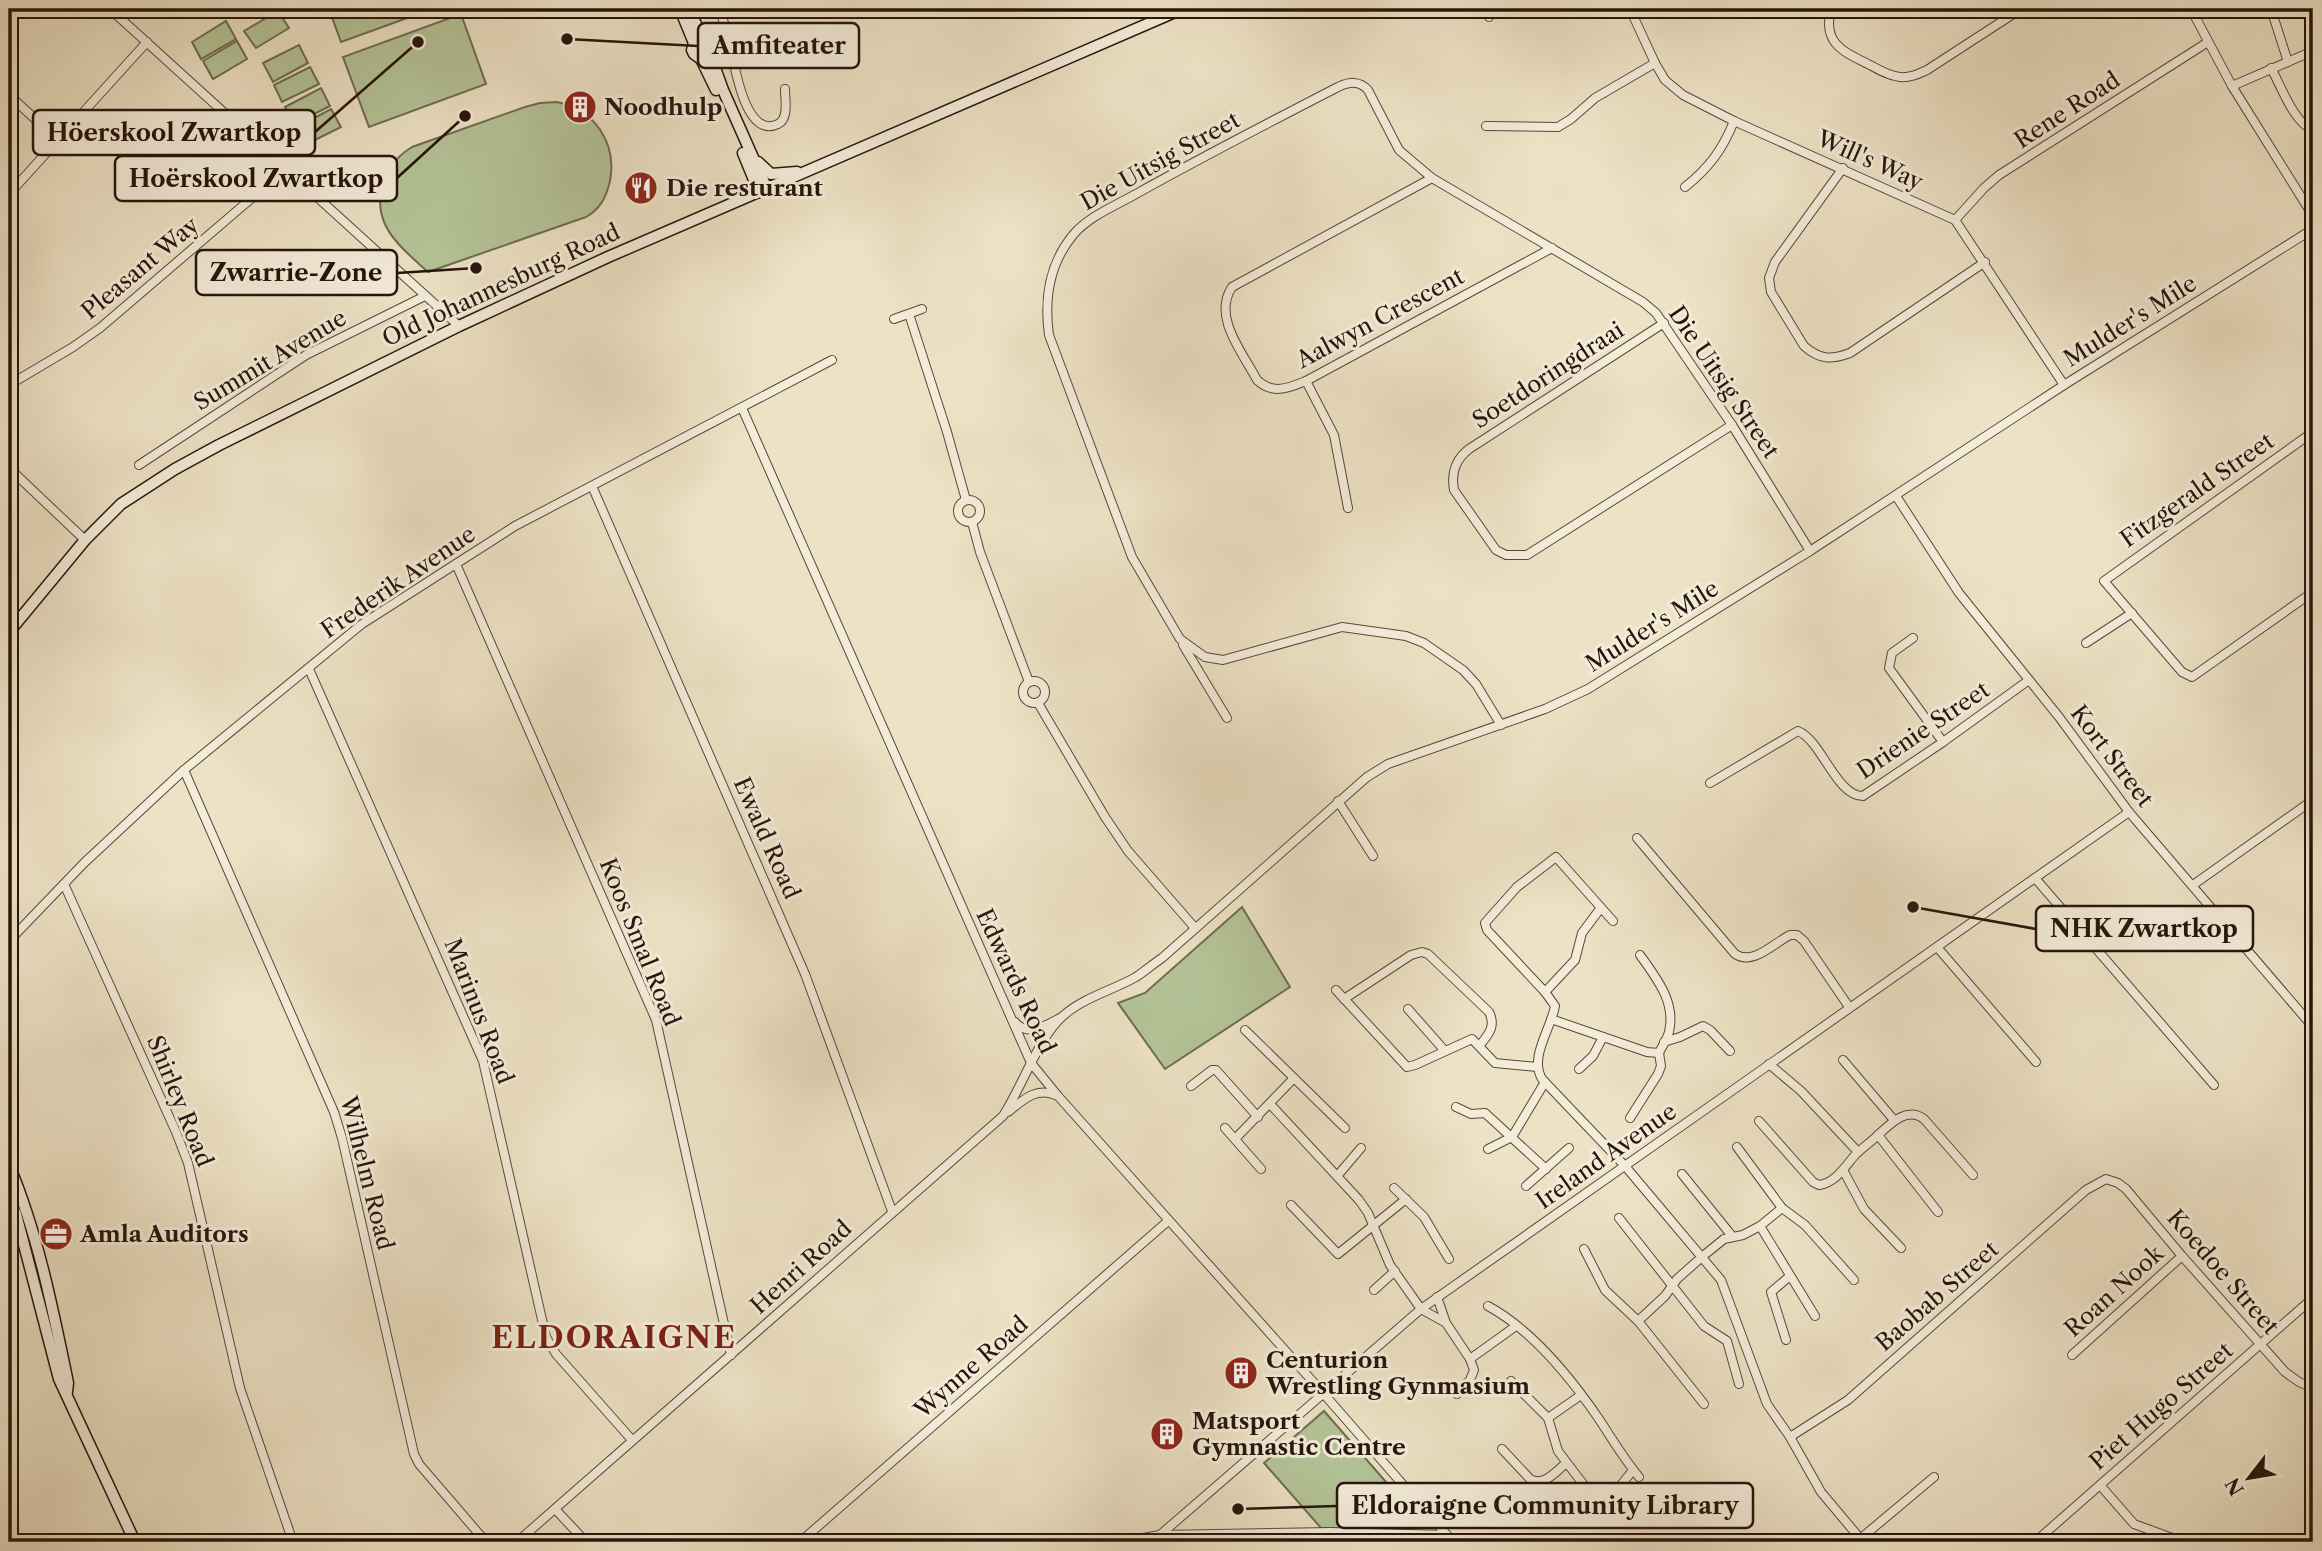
<svg xmlns="http://www.w3.org/2000/svg" width="2322" height="1551" viewBox="0 0 2322 1551" font-family="'Libre Caslon Text',serif">
	<style>
		.green { fill: #b4c498; stroke: #6e6c52; stroke-width: 2 }
		.lines { fill: none; stroke-linecap: round; stroke-linejoin: round }
		.street-casing { stroke: #58483a; stroke-width: 10 }
		.secondary-casing { stroke: #27140c; stroke-width: 13 }
		.street { stroke: #f3ecd9; stroke-width: 8 }
		.secondary { stroke: #f3ecd9; stroke-width: 10 }
		.labels { text-anchor: middle; stroke-width: 6; stroke-linejoin: round; paint-order: stroke }
		.poi-label { font-size: 23px; font-weight: bold; fill: #27140c; stroke: #f3ecd9; text-anchor: start }
		.street-label { font-size: 23px; fill: #27140c; stroke: #f3ecd9 }
		.district-label { font-size: 30px; font-weight: bold; letter-spacing: 2px; fill: #7a1f14; stroke: #f3ecd9 }
		.leader { fill: none; stroke: #27140c; stroke-width: 2.5 }
		.callout-dot { fill: #27140c; stroke: #f3ecd9; stroke-width: 2.5 }
		.callout { fill: #f3ecd9; stroke: #27140c; stroke-width: 2.5 }
		.callout-label { font-size: 24px; text-anchor: middle; font-weight: bold; fill: #27140c }
	</style>
	<rect width="100%" height="100%" fill="#ede2c5"/>
	<filter id="stains"><feTurbulence type="fractalNoise" baseFrequency=".00286" numOctaves="4"/><feColorMatrix values="0 0 0 0 .2 0 0 0 0 .09 0 0 0 0 .02 0 0 0 .5 -.17"/></filter>
	<radialGradient id="worn" r=".72"><stop offset=".6" stop-color="#630" stop-opacity="0"/><stop offset="1" stop-color="#630" stop-opacity=".3"/></radialGradient>
	<g class="green">
		<path d="M 329,9 L 432,9 L 341,42 Z"/>
		<path d="M 278,11 L 289,28 L 256,48 L 244,31 Z"/>
		<path d="M 461,14 L 486,84 L 369,127 L 343,57 Z"/>
		<path d="M 226,21 L 236,39 L 201,59 L 192,42 Z"/>
		<path d="M 237,41 L 247,59 L 213,79 L 203,61 Z"/>
		<path d="M 299,45 L 308,63 L 273,82 L 263,63 Z"/>
		<path d="M 310,67 L 319,84 L 282,102 L 274,85 Z"/>
		<path d="M 321,88 L 330,106 L 294,124 L 285,107 Z"/>
		<path d="M 557,102 C 595,110 617,143 610,181 C 606,198 600,209 586,217 L 428,272 C 417,262 405,252 396,241 C 369,210 378,168 412,147 L 525,107 L 540,103 Z"/>
		<path d="M 331,109 L 341,127 L 305,145 L 295,128 Z"/>
		<path d="M 1242,907 L 1290,987 L 1165,1069 L 1118,1003 L 1145,993 Z"/>
		<path d="M 1324,1411 L 1415,1515 L 1397,1529 L 1321,1528 L 1264,1463 Z"/>
	</g>
	<g class="lines">
		<defs>
			<g id="street">
				<path d="M 110,9 L 459,326"/>
				<path d="M 720,9 C 722,18 725,26 728,35 C 733,55 743,141 778,124 C 789,119 785,100 785,89"/>
				<path d="M 1630,9 L 1655,63 L 1665,80 L 1683,95 L 1734,121 L 1955,220 L 2064,385"/>
				<path d="M 1831,9 C 1822,44 1844,52 1870,65 C 1879,70 1889,76 1900,77 C 1910,78 1918,74 1927,70 L 2021,9"/>
				<path d="M 2191,9 L 2232,86 L 2313,216"/>
				<path d="M 2271,9 L 2288,62"/>
				<path d="M 2236,13 L 2245,9"/>
				<path d="M 1489,17 L 1495,9"/>
				<path d="M 708,41 L 728,35"/>
				<path d="M 2271,68 C 2281,86 2294,123 2313,130"/>
				<path d="M 2232,86 L 2313,51"/>
				<path d="M 9,95 L 58,140"/>
				<path d="M 1486,126 L 1558,127 L 1571,119 L 1595,98 L 1655,63"/>
				<path d="M 1843,168 L 1775,262 L 1769,278 L 1771,292 L 1804,346 C 1820,360 1831,360 1850,353 L 1985,262"/>
				<path d="M 1432,178 L 1232,287 C 1212,317 1243,353 1257,380 C 1273,395 1288,388 1306,381 L 1552,248"/>
				<path d="M 1685,187 C 1709,168 1723,149 1734,121"/>
				<path d="M 9,194 L 147,42"/>
				<path d="M 1955,220 L 1984,188 L 1999,175 L 2208,42"/>
				<path d="M 909,314 L 947,432 L 966,500"/>
				<path d="M 894,319 L 922,309"/>
				<path d="M 1664,323 L 1469,449 C 1455,460 1451,473 1454,490 L 1496,550 L 1506,555 L 1527,555 L 1732,425"/>
				<path d="M 1306,381 L 1334,435 L 1348,508"/>
				<path d="M 9,385 L 73,347 L 100,328 L 287,168"/>
				<path d="M 742,408 L 1031,1063 L 1058,1096 L 1323,1393 L 1453,1542"/>
				<path d="M 2313,432 L 2104,581 L 2182,672 L 2192,677 L 2313,592"/>
				<path d="M 139,465 L 306,355 L 425,296"/>
				<path d="M 9,468 L 85,540"/>
				<path d="M 592,486 L 805,974 L 892,1211"/>
				<path d="M 1896,496 L 1959,593 L 2059,717 L 2129,812 L 2313,1027"/>
				<circle cx="969" cy="511" r="11"/>
				<path d="M 972,522 L 980,552 L 1029,682"/>
				<path d="M 456,564 L 656,1020 L 731,1355"/>
				<path d="M 1913,638 L 1892,653 L 1889,668 L 1943,742"/>
				<path d="M 2086,643 L 2132,613"/>
				<path d="M 1183,645 L 1227,718"/>
				<path d="M 309,669 L 483,1061 L 546,1337 L 556,1354 L 632,1440"/>
				<circle cx="1034" cy="692" r="11"/>
				<path d="M 1038,703 L 1105,817 L 1128,851 L 1195,928"/>
				<path d="M 1501,725 L 1476,684 L 1463,670 L 1424,643 L 1406,636 L 1342,627 L 1223,660 L 1205,657 L 1180,639 L 1132,557 L 1049,335 C 1044,299 1050,263 1073,235 C 1089,216 1115,206 1136,194 C 1202,157 1270,122 1338,87 C 1349,82 1359,80 1368,90 L 1399,150 L 1432,178 L 1643,302 L 1656,313 L 1732,425 L 1810,551"/>
				<path d="M 184,770 L 334,1112 L 342,1138 L 414,1454 L 419,1464 L 486,1542"/>
				<path d="M 1710,783 L 1798,731 C 1822,741 1836,796 1863,796 L 1943,742 L 2029,680"/>
				<path d="M 1338,801 L 1373,856"/>
				<path d="M 1637,838 L 1735,954 C 1753,966 1774,943 1790,935 L 1797,935 L 1804,941 L 1849,1007"/>
				<path d="M 2035,878 L 2214,1085"/>
				<path d="M 64,884 L 176,1132 L 188,1163 L 240,1388 L 293,1542"/>
				<path d="M 2193,885 L 2313,800"/>
				<path d="M 1613,921 L 1556,857 L 1517,887 L 1485,923 L 1487,930 L 1545,992 L 1555,1006 C 1551,1029 1529,1057 1542,1079 L 1625,1166 L 1721,1280 L 1767,1404 L 1790,1437 L 1821,1492 L 1863,1542"/>
				<path d="M 9,941 L 84,863 L 184,770 L 362,624 L 515,526 L 832,360"/>
				<path d="M 1937,947 L 2036,1062"/>
				<path d="M 1336,990 L 1407,1067 L 1415,1065 L 1472,1039 L 1495,1063 L 1537,1067"/>
				<path d="M 1545,992 L 1575,960 L 1582,933 L 1600,909"/>
				<path d="M 1344,999 L 1411,955 L 1422,952 L 1428,954 L 1489,1012 C 1496,1026 1489,1034 1480,1045"/>
				<path d="M 1408,1009 L 1445,1051"/>
				<path d="M 1551,1019 L 1647,1052 L 1659,1053 C 1662,1046 1667,1040 1669,1032 C 1676,1002 1657,979 1640,955"/>
				<path d="M 1015,1022 C 1028,1037 1045,1026 1060,1018"/>
				<path d="M 1245,1030 L 1345,1128"/>
				<path d="M 1664,1042 L 1680,1037 L 1703,1026 L 1710,1030 L 1730,1051"/>
				<path d="M 1843,1060 L 1894,1120"/>
				<path d="M 1769,1064 L 1801,1091 L 1858,1152"/>
				<path d="M 1579,1069 L 1593,1056 L 1603,1037"/>
				<path d="M 1191,1086 L 1212,1070 L 1216,1070 L 1258,1117"/>
				<path d="M 1270,1104 L 1359,1200 L 1368,1213 L 1390,1265 L 1421,1309 L 1446,1323"/>
				<path d="M 1456,1107 L 1471,1114 L 1485,1113 L 1546,1169"/>
				<path d="M 1008,1112 C 1023,1100 1036,1087 1055,1095"/>
				<path d="M 1630,1118 L 1658,1074 L 1661,1066 L 1659,1053"/>
				<path d="M 1759,1121 L 1813,1182 L 1819,1185 C 1836,1183 1846,1165 1856,1154 C 1863,1147 1871,1142 1877,1136 C 1890,1124 1907,1106 1924,1119 L 1973,1175"/>
				<path d="M 1225,1128 L 1261,1169"/>
				<path d="M 1878,1135 L 1938,1212"/>
				<path d="M 1235,1139 L 1294,1078"/>
				<path d="M 1737,1147 L 1782,1208 L 1805,1225 L 1854,1280"/>
				<path d="M 1488,1149 L 1512,1137 L 1545,1082"/>
				<path d="M 1843,1170 L 1864,1209 L 1901,1248"/>
				<path d="M 1682,1174 L 1732,1236"/>
				<path d="M 1338,1175 L 1361,1148"/>
				<path d="M 1526,1186 L 1569,1148"/>
				<path d="M 1394,1188 L 1424,1217 L 1449,1259"/>
				<path d="M 1291,1205 L 1338,1254 L 1406,1199"/>
				<path d="M 1619,1218 L 1704,1326 L 1727,1341 L 1739,1384"/>
				<path d="M 1760,1226 L 1815,1316"/>
				<path d="M 1584,1249 L 1605,1290 L 1638,1321 L 1704,1404"/>
				<path d="M 1374,1290 L 1395,1271"/>
				<path d="M 1437,1297 L 1446,1323 L 1470,1359 L 1474,1370 L 1470,1380 L 1457,1394"/>
				<path d="M 1488,1306 C 1532,1330 1571,1378 1599,1419 C 1612,1439 1624,1459 1639,1477"/>
				<path d="M 1638,1321 L 1665,1296 L 1677,1279 L 1703,1256 L 1724,1239 L 1743,1235 L 1760,1226 L 1782,1208"/>
				<path d="M 1786,1340 L 1771,1292 L 1790,1276"/>
				<path d="M 2072,1355 L 2182,1256"/>
				<path d="M 1470,1359 L 1516,1326"/>
				<path d="M 1511,1381 L 1548,1418 L 1558,1451 L 1593,1497"/>
				<path d="M 1548,1418 L 1581,1395"/>
				<path d="M 1790,1437 L 1848,1400 L 2086,1190 L 2106,1179 L 2118,1183 L 2126,1189 L 2182,1256 L 2285,1372 L 2299,1382 L 2313,1388"/>
				<path d="M 1502,1449 L 1530,1479 C 1543,1487 1556,1472 1566,1463"/>
				<path d="M 2100,1485 L 2134,1524 L 2183,1542"/>
				<path d="M 555,1509 L 586,1542"/>
				<path d="M 1567,1519 L 1593,1497 L 1614,1494 L 1633,1470"/>
				<path d="M 1160,1535 L 1330,1532 L 1447,1535"/>
				<path d="M 1860,1539 L 1934,1477"/>
				<path d="M 517,1542 L 1003,1116 C 1022,1087 1039,1036 1064,1015 C 1085,997 1113,990 1136,977 C 1145,971 1153,964 1162,958 L 1367,777 L 1388,764 L 1545,709 L 1588,689 L 1810,551 L 2064,385 L 2313,229"/>
				<path d="M 800,1542 L 1168,1221"/>
				<path d="M 1120,1542 L 1160,1535 L 1421,1309 L 2129,812"/>
				<path d="M 2035,1542 L 2313,1298"/>
			</g>
			<g id="secondary">
				<path d="M 680,9 L 694,43"/>
				<path d="M 689,9 L 703,39"/>
				<path d="M 710,54 L 701,59 L 694,54 L 692,50 L 694,43 L 703,39 L 708,41 L 712,48 L 710,54 L 723,90 L 767,189"/>
				<path d="M 701,59 L 716,90"/>
				<path d="M 743,153 L 759,192"/>
				<path d="M 758,162 L 771,174 L 797,172"/>
				<path d="M 9,632 L 85,540 L 121,504 L 175,469 L 219,445 L 459,326 L 608,257 L 1182,9"/>
				<path d="M 9,1165 C 38,1234 53,1310 68,1383 L 67,1392"/>
				<path d="M 9,1196 L 16,1214 L 59,1379 L 135,1542"/>
			</g>
		</defs>
		<use href="#street" class="street-casing"/>
		<use href="#secondary" class="secondary-casing"/>
		<use href="#street" class="street"/>
		<use href="#secondary" class="secondary"/>
	</g>
	<defs>
		<symbol id="building-disc" viewBox="-11 -11 22 22"><circle r="9.5" fill="#8f2418" stroke="#f3ecd9"/><path d="M-4-6H4V6H1V3H-1V6H-4ZM-2.5-4.3h1.7v1.8h-1.7ZM.8-4.3h1.7v1.8H.8ZM-2.5-1h1.7V.8h-1.7ZM.8-1h1.7V.8H.8Z" fill="#fff"/></symbol>
		<symbol id="restaurant-disc" viewBox="-11 -11 22 22"><circle r="9.5" fill="#8f2418" stroke="#f3ecd9"/><path d="M-5-6h1v4h1v-4h1v4h1v-4h1v5L-1.5 .5V6h-2V.5L-5-1ZM5-6V6H3V1.5H1.5Q1.5-4 5-6Z" fill="#fff"/></symbol>
		<symbol id="office-disc" viewBox="-11 -11 22 22"><circle r="9.5" fill="#8f2418" stroke="#f3ecd9"/><path d="M-6-3h4V-5.5h4V-3h4V5H-6ZM-1-4.5V-3h2v-1.5ZM-6 0V1H6V0Z" fill="#fff"/></symbol>
	</defs>
	<g fill-rule="evenodd">
		<use href="#building-disc" x="561" y="88" width="38" height="38"/>
		<use href="#restaurant-disc" x="622" y="169" width="38" height="38"/>
		<use href="#office-disc" x="37" y="1215" width="38" height="38"/>
		<use href="#building-disc" x="1222" y="1354" width="38" height="38"/>
		<use href="#building-disc" x="1148" y="1415" width="38" height="38"/>
	</g>
	<g class="labels">
		<g class="poi-label">
			<text x="604" y="115">Noodhulp</text>
			<text x="666" y="196">Die resturant</text>
			<text x="80" y="1242">Amla Auditors</text>
			<text x="1266" y="1368">Centurion<tspan x="1266" dy="26">Wrestling Gynmasium</tspan></text>
			<text x="1192" y="1429">Matsport<tspan x="1192" dy="26">Gymnastic Centre</tspan></text>
		</g>
		<g class="street-label">
			<text transform="translate(2067 110) rotate(-33)" y="8">Rene Road</text>
			<text transform="translate(1870 160) rotate(24)" y="8">Will's Way</text>
			<text transform="translate(1160 161) rotate(-29)" y="8">Die Uitsig Street</text>
			<text transform="translate(140 268) rotate(-40)" y="8">Pleasant Way</text>
			<text transform="translate(501 285) rotate(-25)" y="8">Old Johannesburg Road</text>
			<text transform="translate(1380 318) rotate(-28)" y="8">Aalwyn Crescent</text>
			<text transform="translate(2130 321) rotate(-32)" y="8">Mulder's Mile</text>
			<text transform="translate(270 360) rotate(-31)" y="8">Summit Avenue</text>
			<text transform="translate(1548 375) rotate(-33)" y="8">Soetdoringdraai</text>
			<text transform="translate(1724 382) rotate(56)" y="8">Die Uitsig Street</text>
			<text transform="translate(2197 490) rotate(-35)" y="8">Fitzgerald Street</text>
			<text transform="translate(398 582) rotate(-34)" y="8">Frederik Avenue</text>
			<text transform="translate(1652 626) rotate(-32)" y="8">Mulder's Mile</text>
			<text transform="translate(1923 730) rotate(-34)" y="8">Drienie Street</text>
			<text transform="translate(2112 756) rotate(53)" y="8">Kort Street</text>
			<text transform="translate(767 838) rotate(66)" y="8">Ewald Road</text>
			<text transform="translate(640 942) rotate(68)" y="8">Koos Smal Road</text>
			<text transform="translate(1016 981) rotate(65)" y="8">Edwards Road</text>
			<text transform="translate(479 1011) rotate(69)" y="8">Marinus Road</text>
			<text transform="translate(180 1101) rotate(68)" y="8">Shirley Road</text>
			<text transform="translate(1606 1156) rotate(-35)" y="8">Ireland Avenue</text>
			<text transform="translate(367 1173) rotate(76)" y="8">Wilhelm Road</text>
			<text transform="translate(801 1267) rotate(-42)" y="8">Henri Road</text>
			<text transform="translate(2223 1272) rotate(49)" y="8">Koedoe Street</text>
			<text transform="translate(2114 1291) rotate(-42)" y="8">Roan Nook</text>
			<text transform="translate(1937 1296) rotate(-41)" y="8">Baobab Street</text>
			<text transform="translate(971 1367) rotate(-41)" y="8">Wynne Road</text>
			<text transform="translate(2161 1406) rotate(-41)" y="8">Piet Hugo Street</text>
		</g>
		<g class="district-label">
			<text x="614" y="1348">ELDORAIGNE</text>
		</g>
	</g>
	<path class="leader" d="M567 39L698 46M418 42L315 132M465 116L397 178M476 268L397 273M1913 907L2036 929M1238 1509L1337 1506"/>
	<g class="callout-dot">
		<circle cx="567" cy="39" r="7"/>
		<circle cx="418" cy="42" r="7"/>
		<circle cx="465" cy="116" r="7"/>
		<circle cx="476" cy="268" r="7"/>
		<circle cx="1913" cy="907" r="7"/>
		<circle cx="1238" cy="1509" r="7"/>
	</g>
	<g class="callout">
		<rect x="698" y="23" width="161" height="45" rx="7"/>
		<rect x="33" y="110" width="282" height="45" rx="7"/>
		<rect x="115" y="156" width="282" height="45" rx="7"/>
		<rect x="196" y="250" width="201" height="45" rx="7"/>
		<rect x="2036" y="906" width="217" height="45" rx="7"/>
		<rect x="1337" y="1483" width="416" height="45" rx="7"/>
	</g>
	<g class="callout-label">
		<text x="779" y="54">Amfiteater</text>
		<text x="174" y="141">Höerskool Zwartkop</text>
		<text x="256" y="187">Hoërskool Zwartkop</text>
		<text x="296" y="281">Zwarrie-Zone</text>
		<text x="2144" y="937">NHK Zwartkop</text>
		<text x="1545" y="1514">Eldoraigne Community Library</text>
	</g>
	<rect width="2322" height="1551" fill="none" stroke="#ede2c5" stroke-width="35"/>
	<rect x="10" y="10" width="2301" height="1530" fill="none" stroke="#27140c" stroke-width="3.5"/>
	<rect x="18" y="18" width="2287" height="1516" fill="none" stroke="#27140c" stroke-width="2"/>
	<g transform="translate(2249 1478) rotate(239)" stroke="#f3ecd9" stroke-width="5" paint-order="stroke">
	<path d="M0-5L12 26L0 18L-12 26Z" fill="#27140c"/>
	<text y="-10" font-size="19" font-weight="bold" text-anchor="middle" fill="#27140c">N</text>
	</g>
	<rect width="100%" height="100%" filter="url(#stains)"/>
	<rect width="100%" height="100%" fill="url(#worn)"/>
</svg>
